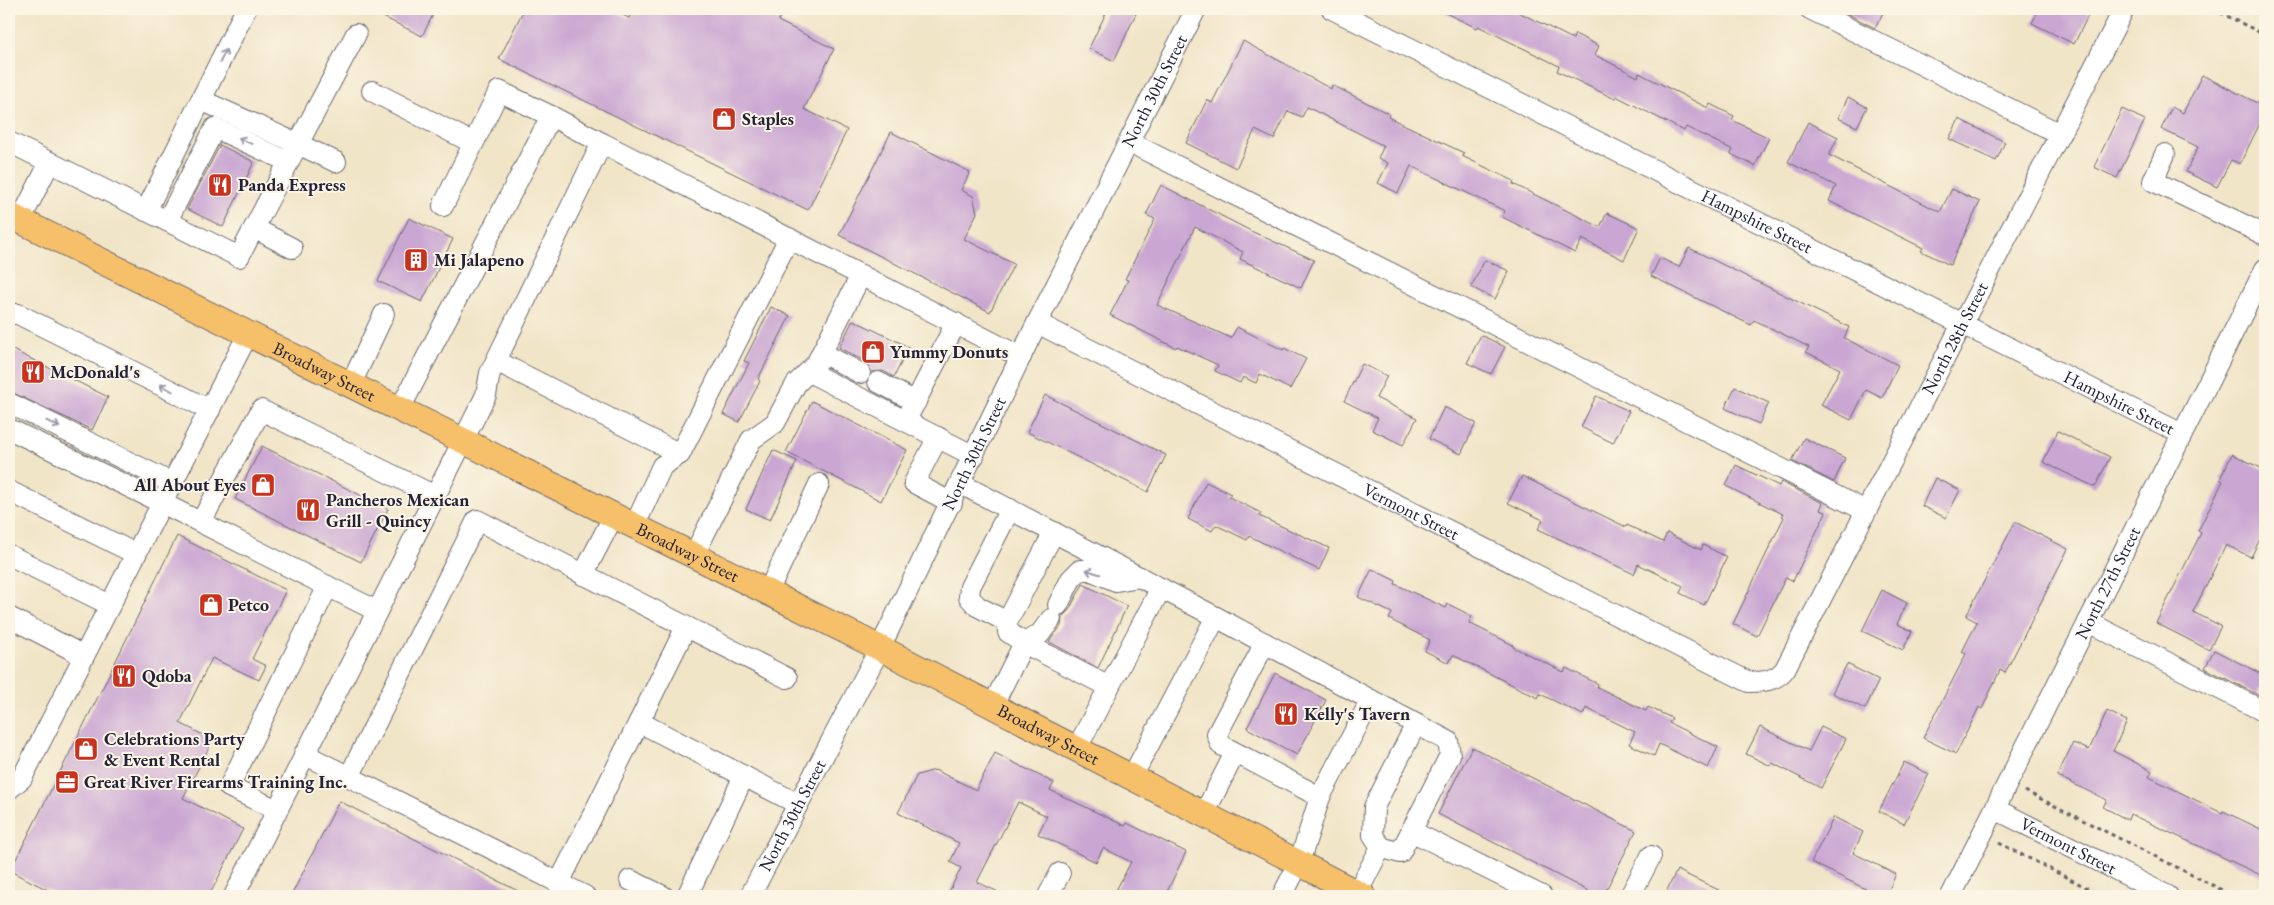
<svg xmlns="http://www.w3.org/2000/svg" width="2274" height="905" viewBox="0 0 2274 905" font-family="'EB Garamond',serif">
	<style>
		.building { fill: #caa7d3 }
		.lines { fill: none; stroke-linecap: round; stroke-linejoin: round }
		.minor-casing { stroke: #6a666c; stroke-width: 22 }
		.major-casing { stroke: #6a666c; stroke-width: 27 }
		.path { stroke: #6a666c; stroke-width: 3; stroke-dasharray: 4 4; stroke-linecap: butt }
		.minor { stroke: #fff; stroke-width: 20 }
		.major { stroke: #f6c06b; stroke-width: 25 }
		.oneway { stroke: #9c9ca7 }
		.labels { text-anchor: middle; stroke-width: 4; stroke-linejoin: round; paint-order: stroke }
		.street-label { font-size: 18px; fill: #22223b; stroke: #fcf5e5 }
		.poi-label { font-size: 18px; font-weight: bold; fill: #22223b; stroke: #fcf5e5; text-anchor: start }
	</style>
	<rect width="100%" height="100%" fill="#fcf5e5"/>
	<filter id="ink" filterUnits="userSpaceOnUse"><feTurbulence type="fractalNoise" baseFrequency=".02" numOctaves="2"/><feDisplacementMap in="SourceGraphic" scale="10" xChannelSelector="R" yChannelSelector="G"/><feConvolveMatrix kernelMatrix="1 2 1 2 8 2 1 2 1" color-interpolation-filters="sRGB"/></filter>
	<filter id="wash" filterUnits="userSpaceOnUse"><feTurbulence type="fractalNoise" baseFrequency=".0096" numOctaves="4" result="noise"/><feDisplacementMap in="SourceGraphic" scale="20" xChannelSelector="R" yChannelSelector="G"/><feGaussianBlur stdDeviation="1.12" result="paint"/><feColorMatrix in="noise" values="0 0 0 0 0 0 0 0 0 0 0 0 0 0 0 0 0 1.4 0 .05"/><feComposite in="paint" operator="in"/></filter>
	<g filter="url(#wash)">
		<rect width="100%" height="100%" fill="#f1e5c8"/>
		<g id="blocks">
			<g class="building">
				<path d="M 367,9 L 436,9 L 422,36 Z"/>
				<path d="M 524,9 L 609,9 L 629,18 L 633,9 L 784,9 L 778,21 L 834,49 L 804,109 L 847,130 L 808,210 L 499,59 Z"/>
				<path d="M 1108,9 L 1138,9 L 1114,61 L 1089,48 Z"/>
				<path d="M 1437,9 L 1512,9 L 1573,39 L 1575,34 L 1599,46 L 1595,55 L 1638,77 L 1639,73 L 1708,108 L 1710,104 L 1734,116 L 1732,120 L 1769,138 L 1755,166 L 1731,154 L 1733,150 L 1686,127 L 1684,131 L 1616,96 L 1615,99 L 1557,71 L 1559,66 L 1478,26 L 1477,28 Z"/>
				<path d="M 1837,9 L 1885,9 L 1875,28 Z"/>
				<path d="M 2039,9 L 2078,9 L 2089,14 L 2074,44 L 2032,23 Z"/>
				<path d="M 1243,41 L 1331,89 L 1332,85 L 1389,114 L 1388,117 L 1464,153 L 1462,156 L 1514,181 L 1513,184 L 1600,227 L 1607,213 L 1639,228 L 1624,260 L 1582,239 L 1575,253 L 1502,217 L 1505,211 L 1411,166 L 1398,193 L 1378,183 L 1388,163 L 1378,158 L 1384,146 L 1307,107 L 1302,117 L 1288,111 L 1274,139 L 1255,130 L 1236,168 L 1186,143 L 1207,100 L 1212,103 Z"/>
				<path d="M 2202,75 L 2265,107 L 2265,113 L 2240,164 L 2231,160 L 2217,187 L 2186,172 L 2198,147 L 2161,129 L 2172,107 L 2183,113 Z"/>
				<path d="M 1848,97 L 1867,107 L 1857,127 L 1838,118 Z"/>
				<path d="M 2122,109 L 2145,120 L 2117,178 L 2094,167 Z"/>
				<path d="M 1959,119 L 2005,142 L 1996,161 L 1949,139 Z"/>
				<path d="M 1808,122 L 1838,137 L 1829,155 L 1940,212 L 1952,189 L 1980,202 L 1950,265 L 1921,251 L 1923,248 L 1829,201 L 1836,186 L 1788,162 Z"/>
				<path d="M 891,132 L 970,172 L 961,190 L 973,196 L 977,213 L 964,239 L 1014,264 L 990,312 L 839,235 Z"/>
				<path d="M 220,145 L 254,162 L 223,227 L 187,209 Z"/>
				<path d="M 1161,185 L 1253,232 L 1314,260 L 1301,288 L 1240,259 L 1243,252 L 1195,227 L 1157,305 L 1231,338 L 1237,327 L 1283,350 L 1284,348 L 1306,359 L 1290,389 L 1260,374 L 1256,383 L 1243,377 L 1240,383 L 1215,371 L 1218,365 L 1177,346 L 1176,348 L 1110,315 L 1128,280 L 1125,279 L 1155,219 L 1146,215 Z"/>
				<path d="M 409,218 L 453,239 L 422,302 L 378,281 Z"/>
				<path d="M 1689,248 L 1849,327 L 1844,338 L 1898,365 L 1882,398 L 1866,390 L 1851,420 L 1821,405 L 1840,369 L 1806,352 L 1809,347 L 1754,320 L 1751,325 L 1651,276 L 1660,258 L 1679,267 Z"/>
				<path d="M 1485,260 L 1509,271 L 1495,299 L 1471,287 Z"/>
				<path d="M 771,307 L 790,316 L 758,379 L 760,381 L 739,422 L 723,414 L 749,363 L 744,361 Z"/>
				<path d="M 853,320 L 909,347 L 894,377 L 883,371 L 872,372 L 866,362 L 839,348 Z"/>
				<path d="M 1481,335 L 1505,347 L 1491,374 L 1467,363 Z"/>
				<path d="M 9,348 L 108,397 L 92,430 L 9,391 Z"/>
				<path d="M 1362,364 L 1387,376 L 1376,398 L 1417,418 L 1403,445 L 1372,430 L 1378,418 L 1344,401 Z"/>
				<path d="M 1735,387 L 1769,403 L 1759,424 L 1725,408 Z"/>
				<path d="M 1045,395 L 1166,455 L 1148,492 L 1027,432 Z"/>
				<path d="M 1596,396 L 1629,411 L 1613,443 L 1581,427 Z"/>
				<path d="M 812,401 L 907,450 L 881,501 L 786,452 Z"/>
				<path d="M 1444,407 L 1476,423 L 1461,454 L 1429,439 Z"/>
				<path d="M 2058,431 L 2110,457 L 2095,487 L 2043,462 Z"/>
				<path d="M 1804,438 L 1845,458 L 1834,482 L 1792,461 Z"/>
				<path d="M 262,446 L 388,509 L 361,562 L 235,499 Z"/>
				<path d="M 773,450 L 797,461 L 770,520 L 746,509 Z"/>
				<path d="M 2232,454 L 2265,470 L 2265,529 L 2251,557 L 2226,545 L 2193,612 L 2221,626 L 2209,650 L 2156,623 L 2201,533 L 2198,531 L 2223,481 L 2220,479 Z"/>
				<path d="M 1736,465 L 1779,486 L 1781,482 L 1823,503 L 1820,510 L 1826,512 L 1793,581 L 1786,577 L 1757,636 L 1733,624 L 1784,517 L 1782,516 L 1783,514 L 1726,486 Z"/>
				<path d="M 1522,476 L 1626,527 L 1627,525 L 1663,542 L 1667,533 L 1701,550 L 1703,545 L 1727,557 L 1704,605 L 1680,593 L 1683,586 L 1638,564 L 1634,574 L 1538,529 L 1543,520 L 1508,503 Z"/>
				<path d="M 1935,478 L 1960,490 L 1946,518 L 1922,506 Z"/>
				<path d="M 1206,482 L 1231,494 L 1229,497 L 1261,513 L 1259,516 L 1329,548 L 1319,570 L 1249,536 L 1247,540 L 1216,525 L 1212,531 L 1188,519 Z"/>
				<path d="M 2015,522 L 2068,549 L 2005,673 L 2000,670 L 1982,709 L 1979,707 L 1956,754 L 1923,738 L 1966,654 L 1962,652 L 1977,622 L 1966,616 Z"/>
				<path d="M 177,536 L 286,590 L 252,659 L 266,666 L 259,680 L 212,658 L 180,723 L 213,740 L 183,798 L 243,829 L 209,896 L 60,896 L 10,871 L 104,685 Z"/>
				<path d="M 1372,569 L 1396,581 L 1395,584 L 1446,608 L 1448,604 L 1472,616 L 1469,623 L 1513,645 L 1513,647 L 1564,672 L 1566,668 L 1598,684 L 1597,687 L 1646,711 L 1648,707 L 1672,718 L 1669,723 L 1718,747 L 1708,768 L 1659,744 L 1654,756 L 1629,744 L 1635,732 L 1586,708 L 1583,715 L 1540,694 L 1538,698 L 1453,655 L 1449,663 L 1425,651 L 1430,640 L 1389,619 L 1392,613 L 1358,597 Z"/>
				<path d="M 1083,584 L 1127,606 L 1098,668 L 1049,642 L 1061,626 L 1062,617 L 1069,610 Z"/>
				<path d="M 1882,590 L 1907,603 L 1897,624 L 1912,631 L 1903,650 L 1862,631 Z"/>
				<path d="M 2214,650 L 2265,676 L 2258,695 L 2205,668 Z"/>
				<path d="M 1847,664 L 1879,680 L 1865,709 L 1832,693 Z"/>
				<path d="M 1275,673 L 1326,700 L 1297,755 L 1247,728 Z"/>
				<path d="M 2107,711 L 2127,721 L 2113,751 L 2152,771 L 2149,777 L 2222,813 L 2223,811 L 2265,831 L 2265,877 L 2130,814 L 2128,820 L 2103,807 L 2107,800 L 2057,776 L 2073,743 L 2089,750 Z"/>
				<path d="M 1760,727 L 1809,751 L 1821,727 L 1846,739 L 1821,788 L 1772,763 L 1771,766 L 1746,754 Z"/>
				<path d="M 1472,747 L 1636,831 L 1603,896 L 1598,896 L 1438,814 Z"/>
				<path d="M 995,753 L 1054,783 L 1050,790 L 1125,826 L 1127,823 L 1186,852 L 1165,896 L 1113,896 L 1131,862 L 1103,848 L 1096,862 L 1038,834 L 1047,816 L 1018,802 L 977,882 L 1007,896 L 947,896 L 961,868 L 950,862 L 959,843 L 898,813 L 917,775 L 935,770 L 976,790 Z"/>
				<path d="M 1904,762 L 1929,774 L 1904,824 L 1879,811 Z"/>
				<path d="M 339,801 L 528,896 L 291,896 Z"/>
				<path d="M 1834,817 L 1863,832 L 1853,853 L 1896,874 L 1886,896 L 1880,896 L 1811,862 Z"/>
				<path d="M 1677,870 L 1731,896 L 1664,896 Z"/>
			</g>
		</g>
	</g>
	<g filter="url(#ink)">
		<use href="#blocks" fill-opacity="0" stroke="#6a666c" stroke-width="1"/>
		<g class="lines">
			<defs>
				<g id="minor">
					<path id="s1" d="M 1332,9 L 2182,434"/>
					<path d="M 1810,9 L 2060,134"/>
					<path d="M 372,91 L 473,143"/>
					<path d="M 201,100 L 298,144 L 356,34"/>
					<path d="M 551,116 L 602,143"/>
					<path d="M 9,142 L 239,257 L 254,228 L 292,248"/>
					<path d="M 1129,142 L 1866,511"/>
					<path d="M 2165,154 L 2153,181 L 2265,235"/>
					<path d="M 146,211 L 246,9"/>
					<path d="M 20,221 L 50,162"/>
					<path d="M 167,221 L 215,128 L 289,162"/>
					<path d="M 254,228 L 298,144 L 336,162"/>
					<path d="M 9,314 L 18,314 L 210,410"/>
					<path id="s2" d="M 1037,323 L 1749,682 C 1763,682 1776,681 1785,669 L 2124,9"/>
					<path d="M 822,353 L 860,373"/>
					<path d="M 496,361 L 680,454 L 789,238"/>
					<path d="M 809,372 L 974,456"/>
					<path d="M 878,382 L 916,402"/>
					<path d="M 351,384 L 384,314"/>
					<path d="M 9,403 L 172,483"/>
					<path d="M 400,409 L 551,116 L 499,91 L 443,206"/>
					<path d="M 906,420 L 956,323"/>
					<path d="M 9,429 L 162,503 L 377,611"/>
					<path d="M 938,437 L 914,483 L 952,503"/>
					<path d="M 961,484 L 1216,617"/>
					<path d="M 9,491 L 136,554"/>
					<path d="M 201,522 L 261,410 L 435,496"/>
					<path d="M 635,525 L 662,466 L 680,454"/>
					<path d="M 9,555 L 110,605"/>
					<path d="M 694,555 L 751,440 L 775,423 L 796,384 L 816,364 L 861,275"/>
					<path d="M 583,575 L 614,515"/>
					<path d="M 768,592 L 819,484"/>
					<path d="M 1058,605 L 1071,579 L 1080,570 L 1090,570 L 1116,581 L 1140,577"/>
					<path d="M 9,617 L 84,656"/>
					<path d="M 1051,619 L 1040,634 L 1024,643 L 1008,632 L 1007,622 L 1054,532"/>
					<path d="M 1007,622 L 977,606 L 969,597 L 970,587 L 1010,509"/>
					<path d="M 2088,622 L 2265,712"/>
					<path d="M 1265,643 L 1217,734 L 1221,745 L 1320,797 L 1299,863 L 1282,896"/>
					<path d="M 993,705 L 1024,643 L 1109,687"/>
					<path d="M 639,722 L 686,627"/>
					<path d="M 1077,748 L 1161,588"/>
					<path d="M 304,754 L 585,896"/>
					<path d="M 349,777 L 477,520 L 787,678"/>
					<path d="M 1132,777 L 1216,617 L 1416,724 L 1374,807 L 1373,835 L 1381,847 L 1357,893"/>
					<path d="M 9,789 L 22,778 L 248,334"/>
					<path d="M 1320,797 L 1371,700"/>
					<path id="s3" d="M 1995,809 L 2168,896"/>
					<path d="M 277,810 L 229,787 L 328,586"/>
					<path d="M 1204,814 L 1235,753"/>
					<path d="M 1413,832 L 1542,896"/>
					<path d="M 1381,847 L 1400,853 L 1450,755 L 1448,741 L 1416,724"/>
					<path d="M 630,880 L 663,896"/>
					<path d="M 559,883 L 639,722 L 798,804"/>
					<path d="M 234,896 L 486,395 L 490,373 L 602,143 L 1021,357"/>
					<path d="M 687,896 L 744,776"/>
					<path id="s4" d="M 750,896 L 880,648 L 1037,323 L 1196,9"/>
					<path d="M 1048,896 L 1060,873"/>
					<path d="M 1630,896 L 1651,856"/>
					<path id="s5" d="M 1951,896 L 2265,269"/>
				</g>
				<g id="major">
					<path id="s6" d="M 9,215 L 880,648 L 1363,896"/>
				</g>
			</defs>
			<use href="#minor" class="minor-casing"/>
			<use href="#major" class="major-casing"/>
			<g class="path">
				<path d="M 2213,9 L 2265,35"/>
				<path d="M 2025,791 L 2234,896"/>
				<path d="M 1999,843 L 2103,896"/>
			</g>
			<use href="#minor" class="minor"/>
			<use href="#major" class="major"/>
		</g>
		<defs><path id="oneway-shaft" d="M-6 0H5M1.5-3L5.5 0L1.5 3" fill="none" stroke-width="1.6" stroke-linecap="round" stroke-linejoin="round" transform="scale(1.25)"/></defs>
		<g class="oneway">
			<use href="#oneway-shaft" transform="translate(223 56) rotate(-64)"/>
			<use href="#oneway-shaft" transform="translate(245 141) rotate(-155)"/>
			<use href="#oneway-shaft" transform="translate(166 388) rotate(-153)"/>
			<use href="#oneway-shaft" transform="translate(53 424) rotate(26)"/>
			<use href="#oneway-shaft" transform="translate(1093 572) rotate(-163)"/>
		</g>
	</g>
	<defs>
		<symbol id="shop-square" viewBox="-11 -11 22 22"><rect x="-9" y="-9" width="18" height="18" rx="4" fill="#c8321e" stroke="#fcf5e5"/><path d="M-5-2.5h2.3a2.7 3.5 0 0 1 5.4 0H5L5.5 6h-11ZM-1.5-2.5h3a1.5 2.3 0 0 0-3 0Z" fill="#fff"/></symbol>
		<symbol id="restaurant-square" viewBox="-11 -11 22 22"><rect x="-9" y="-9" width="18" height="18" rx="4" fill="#c8321e" stroke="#fcf5e5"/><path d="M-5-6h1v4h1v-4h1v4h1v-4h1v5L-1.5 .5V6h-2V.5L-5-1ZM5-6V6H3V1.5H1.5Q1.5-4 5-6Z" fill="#fff"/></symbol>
		<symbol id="building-square" viewBox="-11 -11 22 22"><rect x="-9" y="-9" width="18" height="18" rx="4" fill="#c8321e" stroke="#fcf5e5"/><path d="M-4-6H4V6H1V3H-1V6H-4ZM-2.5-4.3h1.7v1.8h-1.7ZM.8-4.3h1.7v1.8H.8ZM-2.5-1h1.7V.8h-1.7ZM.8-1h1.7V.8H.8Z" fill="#fff"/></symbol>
		<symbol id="office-square" viewBox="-11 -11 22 22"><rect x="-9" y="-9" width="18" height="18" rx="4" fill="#c8321e" stroke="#fcf5e5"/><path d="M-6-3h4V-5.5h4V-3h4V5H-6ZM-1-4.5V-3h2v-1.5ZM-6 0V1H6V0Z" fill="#fff"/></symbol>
	</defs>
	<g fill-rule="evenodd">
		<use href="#shop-square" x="710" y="105" width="28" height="28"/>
		<use href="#restaurant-square" x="206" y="171" width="28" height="28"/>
		<use href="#building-square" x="402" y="246" width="28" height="28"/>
		<use href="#shop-square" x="859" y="338" width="28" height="28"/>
		<use href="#restaurant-square" x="19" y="358" width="28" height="28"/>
		<use href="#shop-square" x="249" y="471" width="28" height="28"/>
		<use href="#restaurant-square" x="294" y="496" width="28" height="28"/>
		<use href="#shop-square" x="197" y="591" width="28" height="28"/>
		<use href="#restaurant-square" x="110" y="662" width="28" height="28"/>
		<use href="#restaurant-square" x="1272" y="700" width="28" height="28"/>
		<use href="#shop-square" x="72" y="735" width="28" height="28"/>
		<use href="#office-square" x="53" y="768" width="28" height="28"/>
	</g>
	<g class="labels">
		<g class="street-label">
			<text dy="6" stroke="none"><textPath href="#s4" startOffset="901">North 30th Street</textPath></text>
			<text dy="6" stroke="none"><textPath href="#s1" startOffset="475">Hampshire Street</textPath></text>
			<text dy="6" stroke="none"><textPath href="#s2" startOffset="1209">North 28th Street</textPath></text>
			<text dy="6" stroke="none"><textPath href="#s6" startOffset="352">Broadway Street</textPath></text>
			<text dy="6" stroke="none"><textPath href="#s1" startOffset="880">Hampshire Street</textPath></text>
			<text dy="6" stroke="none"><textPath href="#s4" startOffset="496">North 30th Street</textPath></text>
			<text dy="6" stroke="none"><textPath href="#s2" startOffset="419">Vermont Street</textPath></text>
			<text dy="6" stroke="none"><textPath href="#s6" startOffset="758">Broadway Street</textPath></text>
			<text dy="6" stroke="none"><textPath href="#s5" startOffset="350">North 27th Street</textPath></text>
			<text dy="6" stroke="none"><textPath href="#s6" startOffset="1162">Broadway Street</textPath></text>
			<text dy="6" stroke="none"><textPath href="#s4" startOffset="91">North 30th Street</textPath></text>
			<text dy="6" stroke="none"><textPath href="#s3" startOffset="82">Vermont Street</textPath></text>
		</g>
		<g class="poi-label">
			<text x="742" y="125">Staples</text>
			<text x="238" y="191">Panda Express</text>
			<text x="434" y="266">Mi Jalapeno</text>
			<text x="890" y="358">Yummy Donuts</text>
			<text x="50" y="378">McDonald's</text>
			<text x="246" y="491" text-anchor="end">All About Eyes</text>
			<text x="326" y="506">Pancheros Mexican<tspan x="326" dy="21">Grill - Quincy</tspan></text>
			<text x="228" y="611">Petco</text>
			<text x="142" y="682">Qdoba</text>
			<text x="1304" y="720">Kelly's Tavern</text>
			<text x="104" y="745">Celebrations Party<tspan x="104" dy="21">&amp; Event Rental</tspan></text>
			<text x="84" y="788">Great River Firearms Training Inc.</text>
		</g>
	</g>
	<rect width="2274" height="905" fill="none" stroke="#fcf5e5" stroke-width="30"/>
</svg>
